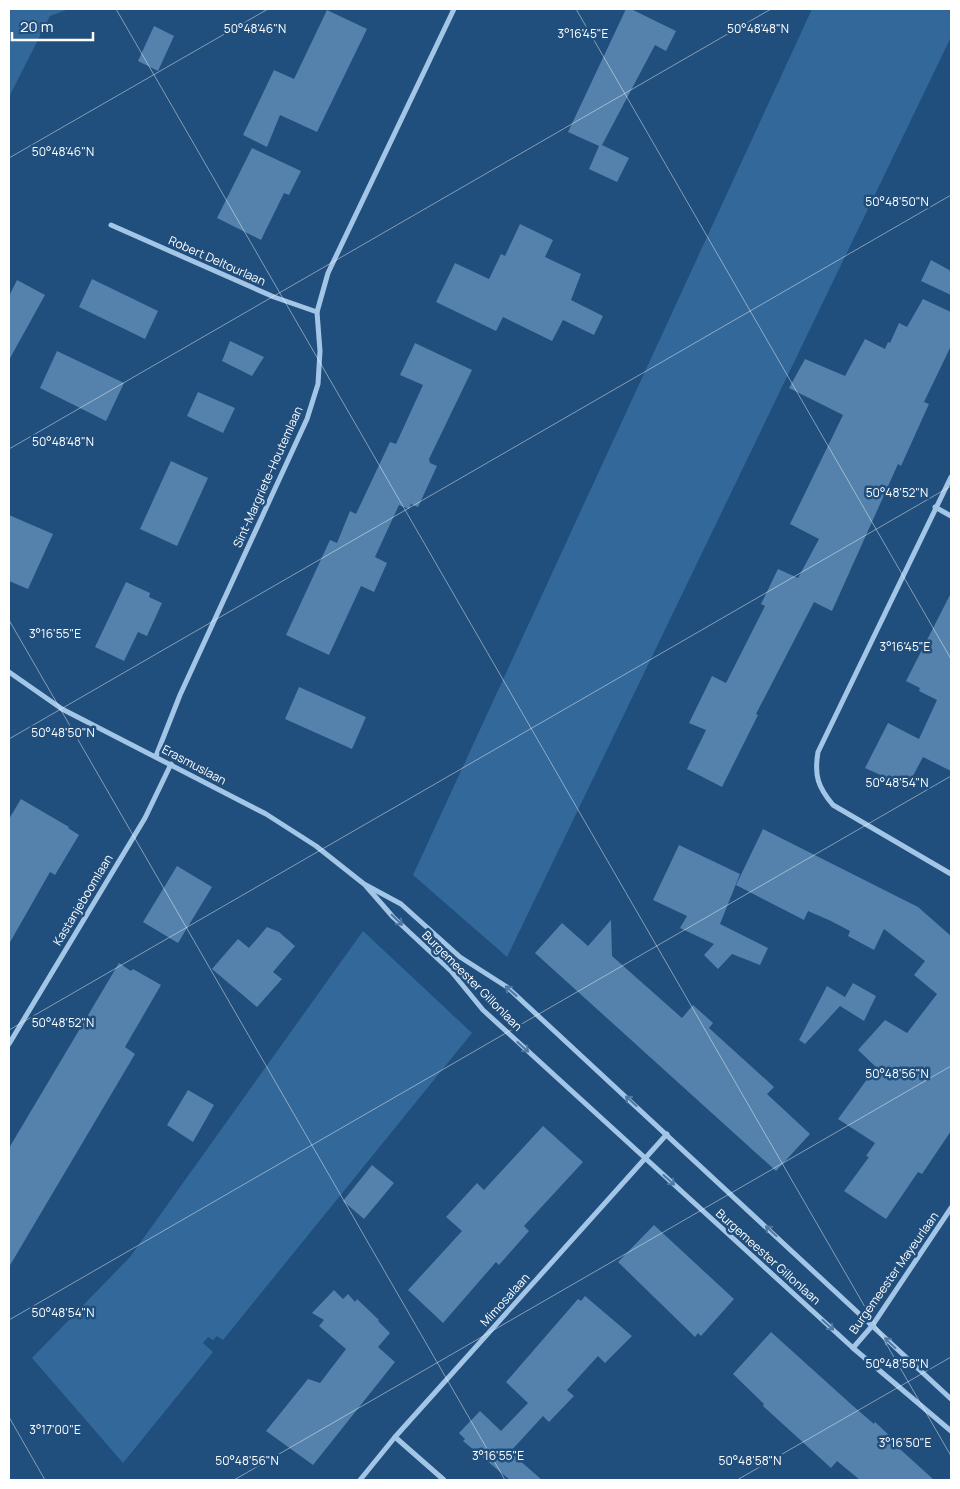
<svg xmlns="http://www.w3.org/2000/svg" width="960" height="1489" viewBox="0 0 960 1489" font-family="Manrope,sans-serif">
	<style>
		.green { fill: #33689b }
		.building { fill: #5482ac }
		.lines { fill: none; stroke-linecap: round; stroke-linejoin: round }
		.street { stroke: #a3c6e7; stroke-width: 5 }
		.oneway { stroke: #4e78a2 }
		.ticks { fill: none; stroke: #fff; stroke-width: 1; stroke-opacity: 0.45 }
		.labels { text-anchor: middle; stroke-width: 5; stroke-linejoin: round; paint-order: stroke }
		.street-label { font-size: 12px; fill: #fff; stroke: #204e7d }
		.ticks-label { font-size: 12px; text-anchor: middle; fill: #fff; stroke: #204e7d; stroke-width: 5; stroke-linejoin: round; paint-order: stroke }
	</style>
	<rect width="100%" height="100%" fill="#204e7d"/>
	<g class="green">
		<path d="M 9,9 L 69,9 L 50,16 L 9,97 Z"/>
		<path d="M 812,9 L 951,9 L 951,37 L 507,957 L 413,875 Z"/>
		<path d="M 363,931 L 472,1033 L 223,1340 L 217,1336 L 213,1340 L 208,1337 L 203,1343 L 213,1352 L 123,1463 L 32,1358 L 130,1257 Z"/>
	</g>
	<g class="building">
		<path d="M 626,9 L 631,9 L 676,31 L 666,51 L 655,45 L 602,145 L 629,158 L 617,182 L 589,169 L 599,146 L 568,132 Z"/>
		<path d="M 327,10 L 367,29 L 317,132 L 280,115 L 267,147 L 243,135 L 274,70 L 294,79 Z"/>
		<path d="M 154,26 L 174,36 L 158,71 L 138,61 Z"/>
		<path d="M 252,148 L 301,171 L 289,195 L 284,193 L 261,240 L 217,218 Z"/>
		<path d="M 520,224 L 553,240 L 545,257 L 581,274 L 571,300 L 603,316 L 594,335 L 563,320 L 552,341 L 503,317 L 496,331 L 436,302 L 455,263 L 489,279 L 501,254 L 505,256 Z"/>
		<path d="M 931,260 L 951,271 L 951,295 L 921,281 Z"/>
		<path d="M 92,279 L 158,311 L 145,339 L 79,307 Z"/>
		<path d="M 17,280 L 45,295 L 9,360 L 9,296 Z"/>
		<path d="M 923,299 L 951,312 L 951,346 L 924,402 L 929,404 L 901,466 L 898,464 L 832,611 L 814,602 L 756,714 L 758,715 L 722,787 L 687,769 L 706,730 L 689,723 L 712,676 L 726,683 L 765,606 L 761,604 L 778,569 L 798,578 L 819,539 L 790,524 L 843,415 L 789,388 L 805,359 L 845,376 L 865,339 L 885,349 L 888,342 L 890,343 L 899,323 L 907,327 Z"/>
		<path d="M 230,341 L 264,357 L 252,376 L 222,361 Z"/>
		<path d="M 415,343 L 472,370 L 429,459 L 430,463 L 437,466 L 418,507 L 411,504 L 409,509 L 399,505 L 375,557 L 387,563 L 374,592 L 361,586 L 329,655 L 286,635 L 330,540 L 337,543 L 350,511 L 356,514 L 390,442 L 396,444 L 423,385 L 400,375 Z"/>
		<path d="M 57,351 L 124,383 L 106,421 L 40,388 Z"/>
		<path d="M 198,392 L 235,408 L 223,433 L 187,416 Z"/>
		<path d="M 171,461 L 208,478 L 177,546 L 140,529 Z"/>
		<path d="M 9,515 L 53,534 L 28,589 L 9,581 Z"/>
		<path d="M 126,582 L 150,593 L 149,597 L 162,603 L 147,636 L 138,632 L 124,661 L 95,647 Z"/>
		<path d="M 951,593 L 951,771 L 923,757 L 907,787 L 865,768 L 888,723 L 919,739 L 937,700 L 919,691 L 920,688 L 906,681 Z"/>
		<path d="M 299,687 L 366,717 L 352,749 L 285,719 Z"/>
		<path d="M 21,799 L 69,827 L 68,828 L 79,835 L 55,875 L 50,872 L 9,944 L 9,819 Z"/>
		<path d="M 763,829 L 918,907 L 951,936 L 951,1131 L 922,1174 L 918,1172 L 886,1219 L 844,1191 L 869,1157 L 866,1156 L 875,1143 L 838,1119 L 876,1067 L 858,1050 L 885,1020 L 907,1033 L 937,994 L 914,975 L 925,961 L 884,929 L 874,950 L 848,936 L 850,931 L 831,921 L 808,911 L 804,920 L 736,885 Z"/>
		<path d="M 679,845 L 740,874 L 720,924 L 768,948 L 760,965 L 732,954 L 718,969 L 704,955 L 714,944 L 680,928 L 687,916 L 653,900 Z"/>
		<path d="M 177,866 L 212,887 L 178,943 L 143,922 Z"/>
		<path d="M 611,920 L 612,956 L 682,1018 L 693,1005 L 713,1023 L 709,1028 L 774,1087 L 767,1094 L 810,1134 L 776,1171 L 535,953 L 562,923 L 588,946 Z"/>
		<path d="M 267,927 L 279,932 L 295,946 L 273,972 L 282,979 L 257,1007 L 212,969 L 238,939 L 249,948 Z"/>
		<path d="M 119,963 L 131,971 L 133,969 L 161,985 L 125,1047 L 135,1054 L 9,1267 L 9,1148 Z"/>
		<path d="M 853,983 L 876,996 L 864,1021 L 840,1006 L 805,1044 L 799,1040 L 827,986 L 845,997 Z"/>
		<path d="M 188,1090 L 214,1105 L 193,1142 L 167,1125 Z"/>
		<path d="M 543,1126 L 583,1162 L 524,1226 L 529,1231 L 499,1265 L 496,1262 L 443,1323 L 408,1290 L 462,1231 L 446,1217 L 477,1183 L 484,1190 Z"/>
		<path d="M 372,1165 L 394,1183 L 364,1219 L 343,1201 Z"/>
		<path d="M 654,1225 L 734,1299 L 701,1336 L 698,1333 L 695,1337 L 618,1262 Z"/>
		<path d="M 334,1290 L 343,1299 L 348,1294 L 355,1302 L 357,1299 L 379,1320 L 378,1321 L 390,1333 L 378,1347 L 395,1362 L 313,1465 L 266,1431 L 308,1379 L 320,1383 L 346,1349 L 319,1326 L 324,1320 L 312,1313 Z"/>
		<path d="M 585,1296 L 632,1336 L 605,1363 L 598,1356 L 567,1390 L 574,1396 L 549,1422 L 543,1416 L 510,1452 L 542,1480 L 510,1480 L 463,1441 L 465,1439 L 459,1433 L 480,1411 L 501,1431 L 528,1403 L 506,1382 L 578,1299 L 581,1301 Z"/>
		<path d="M 771,1332 L 852,1405 L 874,1424 L 875,1422 L 892,1438 L 890,1440 L 934,1480 L 860,1480 L 837,1461 L 831,1468 L 763,1406 L 764,1404 L 733,1374 Z"/>
	</g>
	<g class="lines">
		<g class="street">
			<path d="M 111,225 L 274,297 L 317,312"/>
			<path d="M 951,477 L 818,752 C 814,776 818,787 833,805 L 951,874"/>
			<path d="M 935,507 L 951,516"/>
			<path d="M 9,672 L 62,709 L 266,814 L 316,846 L 364,884 L 401,904 L 460,957 L 507,987 L 951,1399"/>
			<path d="M 156,756 L 180,695 L 307,419 L 318,384 L 320,351 L 317,312 L 328,273 L 454,9"/>
			<path d="M 366,886 L 393,917 L 451,971 L 483,1010 L 853,1348 L 951,1431"/>
			<path d="M 9,1044 L 145,818 L 171,764"/>
			<path d="M 853,1348 L 872,1326 L 951,1208"/>
			<path d="M 395,1437 L 444,1480"/>
			<path d="M 360,1480 L 395,1437 L 667,1134"/>
		</g>
	</g>
	<defs><path id="oneway-shaft" d="M-6 0H5M1.5-3L5.5 0L1.5 3" fill="none" stroke-width="1.6" stroke-linecap="round" stroke-linejoin="round" transform="scale(1.25)"/></defs>
	<g class="oneway">
		<use href="#oneway-shaft" transform="translate(397 920) rotate(44)"/>
		<use href="#oneway-shaft" transform="translate(511 991) rotate(-139)"/>
		<use href="#oneway-shaft" transform="translate(523 1047) rotate(42)"/>
		<use href="#oneway-shaft" transform="translate(631 1101) rotate(-138)"/>
		<use href="#oneway-shaft" transform="translate(669 1180) rotate(42)"/>
		<use href="#oneway-shaft" transform="translate(771 1231) rotate(-137)"/>
		<use href="#oneway-shaft" transform="translate(828 1325) rotate(42)"/>
		<use href="#oneway-shaft" transform="translate(890 1343) rotate(-137)"/>
	</g>
	<path class="ticks" d="M 116,9 L 951,1456M 576,9 L 951,659M 9,158 L 268,9M 9,449 L 771,9M 9,620 L 505,1480M 9,739 L 951,195M 9,1030 L 951,486M 9,1320 L 951,776M 9,1417 L 45,1480M 234,1480 L 951,1066M 737,1480 L 951,1357"/>
	<g class="labels">
		<g class="street-label">
			<text transform="translate(217 261) rotate(24)" y="4">Robert Deltourlaan</text>
			<text transform="translate(268 477) rotate(-66)" y="4">Sint-Margriete-Houtemlaan</text>
			<text transform="translate(194 765) rotate(28)" y="4">Erasmuslaan</text>
			<text transform="translate(83 900) rotate(-59)" y="4">Kastanjeboomlaan</text>
			<text transform="translate(472 981) rotate(45)" y="4">Burgemeester Gillonlaan</text>
			<text transform="translate(768 1257) rotate(42)" y="4">Burgemeester Gillonlaan</text>
			<text transform="translate(894 1273) rotate(-55)" y="4">Burgemeester Mayeurlaan</text>
			<text transform="translate(505 1300) rotate(-48)" y="4">Mimosalaan</text>
		</g>
	</g>
	<g class="ticks-label">
		<text x="255" y="33">50°48'46"N</text>
		<text x="758" y="33">50°48'48"N</text>
		<text x="583" y="38">3°16'45"E</text>
		<text x="63" y="156">50°48'46"N</text>
		<text x="897" y="206">50°48'50"N</text>
		<text x="63" y="446">50°48'48"N</text>
		<text x="897" y="497">50°48'52"N</text>
		<text x="55" y="638">3°16'55"E</text>
		<text x="905" y="651">3°16'45"E</text>
		<text x="63" y="737">50°48'50"N</text>
		<text x="897" y="787">50°48'54"N</text>
		<text x="63" y="1027">50°48'52"N</text>
		<text x="897" y="1078">50°48'56"N</text>
		<text x="63" y="1317">50°48'54"N</text>
		<text x="897" y="1368">50°48'58"N</text>
		<text x="55" y="1434">3°17'00"E</text>
		<text x="905" y="1447">3°16'50"E</text>
		<text x="498" y="1460">3°16'55"E</text>
		<text x="247" y="1465">50°48'56"N</text>
		<text x="750" y="1465">50°48'58"N</text>
	</g>
	<rect width="960" height="1489" fill="none" stroke="#ffffff" stroke-width="20"/>
	<path d="M12 32v8h81v-8" fill="none" stroke="#ffffff" stroke-width="2.5"/>
	<text x="20" y="32" font-size="15" fill="#ffffff" stroke="#204e7d" stroke-width="4" paint-order="stroke">20 m</text>
</svg>
